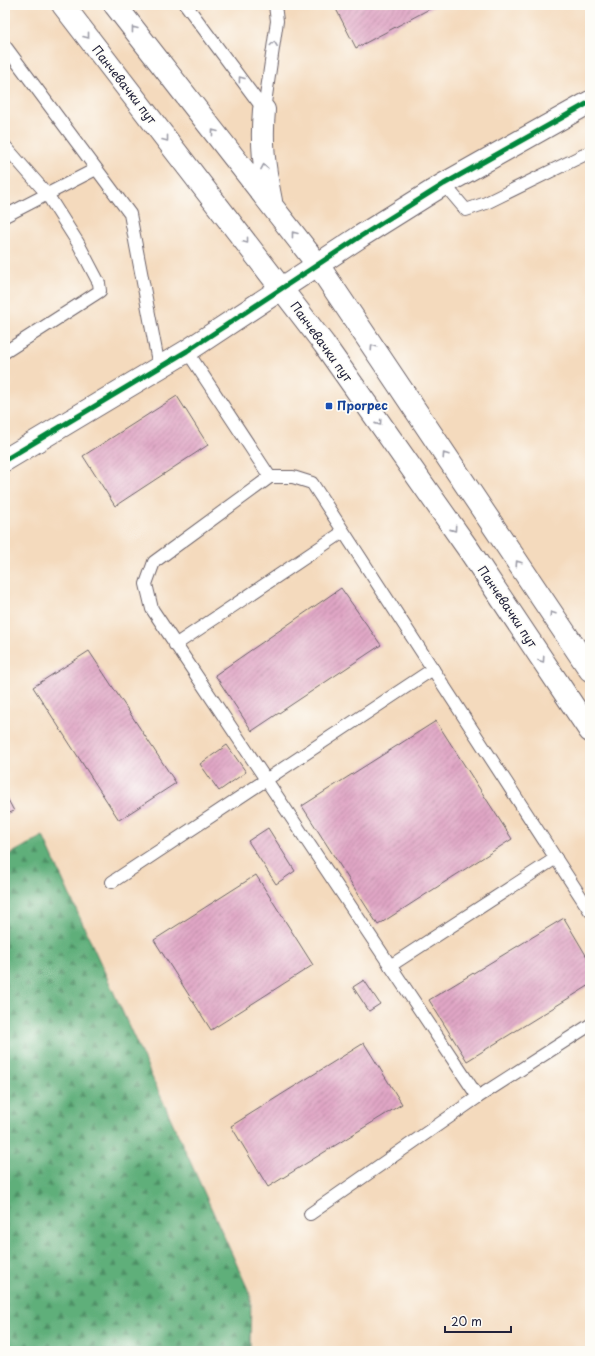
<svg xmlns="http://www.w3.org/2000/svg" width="595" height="1356" viewBox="0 0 595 1356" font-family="'Playpen Sans',sans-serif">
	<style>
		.forest { fill: url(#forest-firs); stroke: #40685a }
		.building { fill: url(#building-hatch) }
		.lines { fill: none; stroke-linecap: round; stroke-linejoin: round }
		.service-casing { stroke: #6c6268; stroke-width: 14 }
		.minor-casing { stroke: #6c6268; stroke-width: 24 }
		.primary-casing { stroke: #6c6268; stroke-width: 24 }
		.service { stroke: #fff; stroke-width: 12 }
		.minor { stroke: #fff; stroke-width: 22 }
		.primary { stroke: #fff; stroke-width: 22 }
		.cycleway-casing { stroke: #fdfcf7; stroke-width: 8 }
		.cycleway { stroke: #00873e; stroke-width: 5 }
		.oneway { stroke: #9c9ca7 }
		.transit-dot { fill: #1a4fb4; stroke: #fdfcf7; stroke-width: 1.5 }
		.labels { text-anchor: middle; stroke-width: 3.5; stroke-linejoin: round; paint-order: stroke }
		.street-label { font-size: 12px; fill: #22223b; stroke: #fdfcf7 }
		.transit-label { font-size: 12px; font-weight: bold; fill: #164399; stroke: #fdfcf7; text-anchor: start }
	</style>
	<defs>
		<pattern id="forest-firs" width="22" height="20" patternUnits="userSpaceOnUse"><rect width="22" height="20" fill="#5faf7a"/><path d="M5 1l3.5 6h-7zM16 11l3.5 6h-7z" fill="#4e8e65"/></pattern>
		<pattern id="building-hatch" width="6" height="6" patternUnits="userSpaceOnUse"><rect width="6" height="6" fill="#e0a6c5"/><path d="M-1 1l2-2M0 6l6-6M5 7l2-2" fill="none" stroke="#b587a1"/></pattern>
	</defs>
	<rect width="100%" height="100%" fill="#fdfcf7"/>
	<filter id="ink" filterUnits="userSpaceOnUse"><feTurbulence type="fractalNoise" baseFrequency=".025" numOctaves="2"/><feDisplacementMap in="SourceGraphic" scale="8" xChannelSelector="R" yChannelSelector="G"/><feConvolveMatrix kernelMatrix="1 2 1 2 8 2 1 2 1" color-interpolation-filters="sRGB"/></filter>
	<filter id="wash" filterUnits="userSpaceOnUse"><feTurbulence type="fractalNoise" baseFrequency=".012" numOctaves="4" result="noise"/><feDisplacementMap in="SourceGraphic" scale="16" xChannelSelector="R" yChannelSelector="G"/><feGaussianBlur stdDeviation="0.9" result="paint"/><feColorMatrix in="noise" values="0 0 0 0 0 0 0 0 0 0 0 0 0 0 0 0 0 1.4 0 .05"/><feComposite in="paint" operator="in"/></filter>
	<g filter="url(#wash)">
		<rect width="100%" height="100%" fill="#f4dabd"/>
		<path class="forest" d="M 43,836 L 251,1296 L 250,1351 L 5,1351 L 5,857 Z"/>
		<g id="blocks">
			<g class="building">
				<path d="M 344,5 L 437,5 L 356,48 L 336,9 Z"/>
				<path d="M 177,396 L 208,445 L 115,506 L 83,456 Z"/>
				<path d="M 341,588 L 381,645 L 252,731 L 215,675 Z"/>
				<path d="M 89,651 L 176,783 L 119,820 L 33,687 Z"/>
				<path d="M 436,721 L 512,839 L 378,925 L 302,806 Z"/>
				<path d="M 227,745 L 246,772 L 219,791 L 200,764 Z"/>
				<path d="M 5,794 L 14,811 L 5,815 Z"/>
				<path d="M 268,828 L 295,871 L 276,884 L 248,841 Z"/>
				<path d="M 256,875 L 313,965 L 211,1030 L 154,940 Z"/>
				<path d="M 564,918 L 590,962 L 590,985 L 467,1061 L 429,1000 Z"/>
				<path d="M 364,980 L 380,1004 L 369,1011 L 353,987 Z"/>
				<path d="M 364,1043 L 402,1104 L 268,1187 L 231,1126 Z"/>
			</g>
		</g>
	</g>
	<g filter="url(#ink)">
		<use href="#blocks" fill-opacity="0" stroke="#6c6268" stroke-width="1"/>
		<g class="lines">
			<defs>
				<g id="service">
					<path d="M 186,5 L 264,110"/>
					<path d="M 5,46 L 130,214 L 159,367"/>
					<path d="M 264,110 L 277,21 L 275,5"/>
					<path d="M 5,146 L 47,194 L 78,243 L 99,283 L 100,291 L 5,352"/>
					<path d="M 444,184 L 466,210 L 486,203 L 590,152"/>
					<path d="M 5,216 L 96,169"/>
					<path d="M 187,351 L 270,477"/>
					<path d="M 175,645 L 343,532"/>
					<path d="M 112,882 L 433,669"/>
					<path d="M 390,966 L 556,858"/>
					<path d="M 478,1097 L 152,609 L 146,584 L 154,562 L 270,477 L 293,477 L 312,483 L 590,911"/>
					<path d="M 310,1214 L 478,1097 L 590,1025"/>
				</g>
				<path id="minor" d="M 5,460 L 187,351 L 361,236 L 444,184 L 590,102"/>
				<g id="primary">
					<path d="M 63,5 L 324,344 L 469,550 L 590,731"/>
					<path d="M 115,5 L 318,265 L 590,670"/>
					<path d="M 264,110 C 261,145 264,166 271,201"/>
				</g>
			</defs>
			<use href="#service" class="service-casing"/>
			<use href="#minor" class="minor-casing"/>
			<use href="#primary" class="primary-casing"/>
			<use href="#service" class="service"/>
			<use href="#minor" class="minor"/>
			<use href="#primary" class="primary"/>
			<defs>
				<path id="cycleway" d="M 5,460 L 187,351 L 361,236 L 444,184 L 590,102"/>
			</defs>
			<use href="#cycleway" class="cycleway-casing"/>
			<use href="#cycleway" class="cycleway"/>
		</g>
		<defs><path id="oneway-chevron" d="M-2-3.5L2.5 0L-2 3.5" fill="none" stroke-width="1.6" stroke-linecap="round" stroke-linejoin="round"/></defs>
		<g class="oneway">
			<use href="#oneway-chevron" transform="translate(134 29) rotate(-128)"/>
			<use href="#oneway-chevron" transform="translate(87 36) rotate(52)"/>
			<use href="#oneway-chevron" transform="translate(274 44) rotate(-82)"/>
			<use href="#oneway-chevron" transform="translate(241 79) rotate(-127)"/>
			<use href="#oneway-chevron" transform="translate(214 132) rotate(-128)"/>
			<use href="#oneway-chevron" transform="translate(166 139) rotate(52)"/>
			<use href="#oneway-chevron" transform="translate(264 167) rotate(-100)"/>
			<use href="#oneway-chevron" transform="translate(294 234) rotate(-128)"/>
			<use href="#oneway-chevron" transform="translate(246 241) rotate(52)"/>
			<use href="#oneway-chevron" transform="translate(373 347) rotate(-124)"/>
			<use href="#oneway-chevron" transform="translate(379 423) rotate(55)"/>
			<use href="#oneway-chevron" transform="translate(445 455) rotate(-124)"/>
			<use href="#oneway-chevron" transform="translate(454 529) rotate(55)"/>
			<use href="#oneway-chevron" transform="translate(518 563) rotate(-124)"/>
			<use href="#oneway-chevron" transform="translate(552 614) rotate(-124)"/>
			<use href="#oneway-chevron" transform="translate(542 660) rotate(56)"/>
		</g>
	</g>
	<rect class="transit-dot" x="325" y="402" width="8" height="8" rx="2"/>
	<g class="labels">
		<g class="street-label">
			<text transform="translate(124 85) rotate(52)" y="4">Панчевачки пут</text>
			<text transform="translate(321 342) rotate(54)" y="4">Панчевачки пут</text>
			<text transform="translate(507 607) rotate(56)" y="4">Панчевачки пут</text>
		</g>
		<g class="transit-label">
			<text x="337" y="410">Прогрес</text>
		</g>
	</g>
	<rect width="595" height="1356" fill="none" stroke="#fdfcf7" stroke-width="20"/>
	<path d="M445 1326v6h66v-6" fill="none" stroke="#22223b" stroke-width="2"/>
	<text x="451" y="1326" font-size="12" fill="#22223b" stroke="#fdfcf7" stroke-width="3" paint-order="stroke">20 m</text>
</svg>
